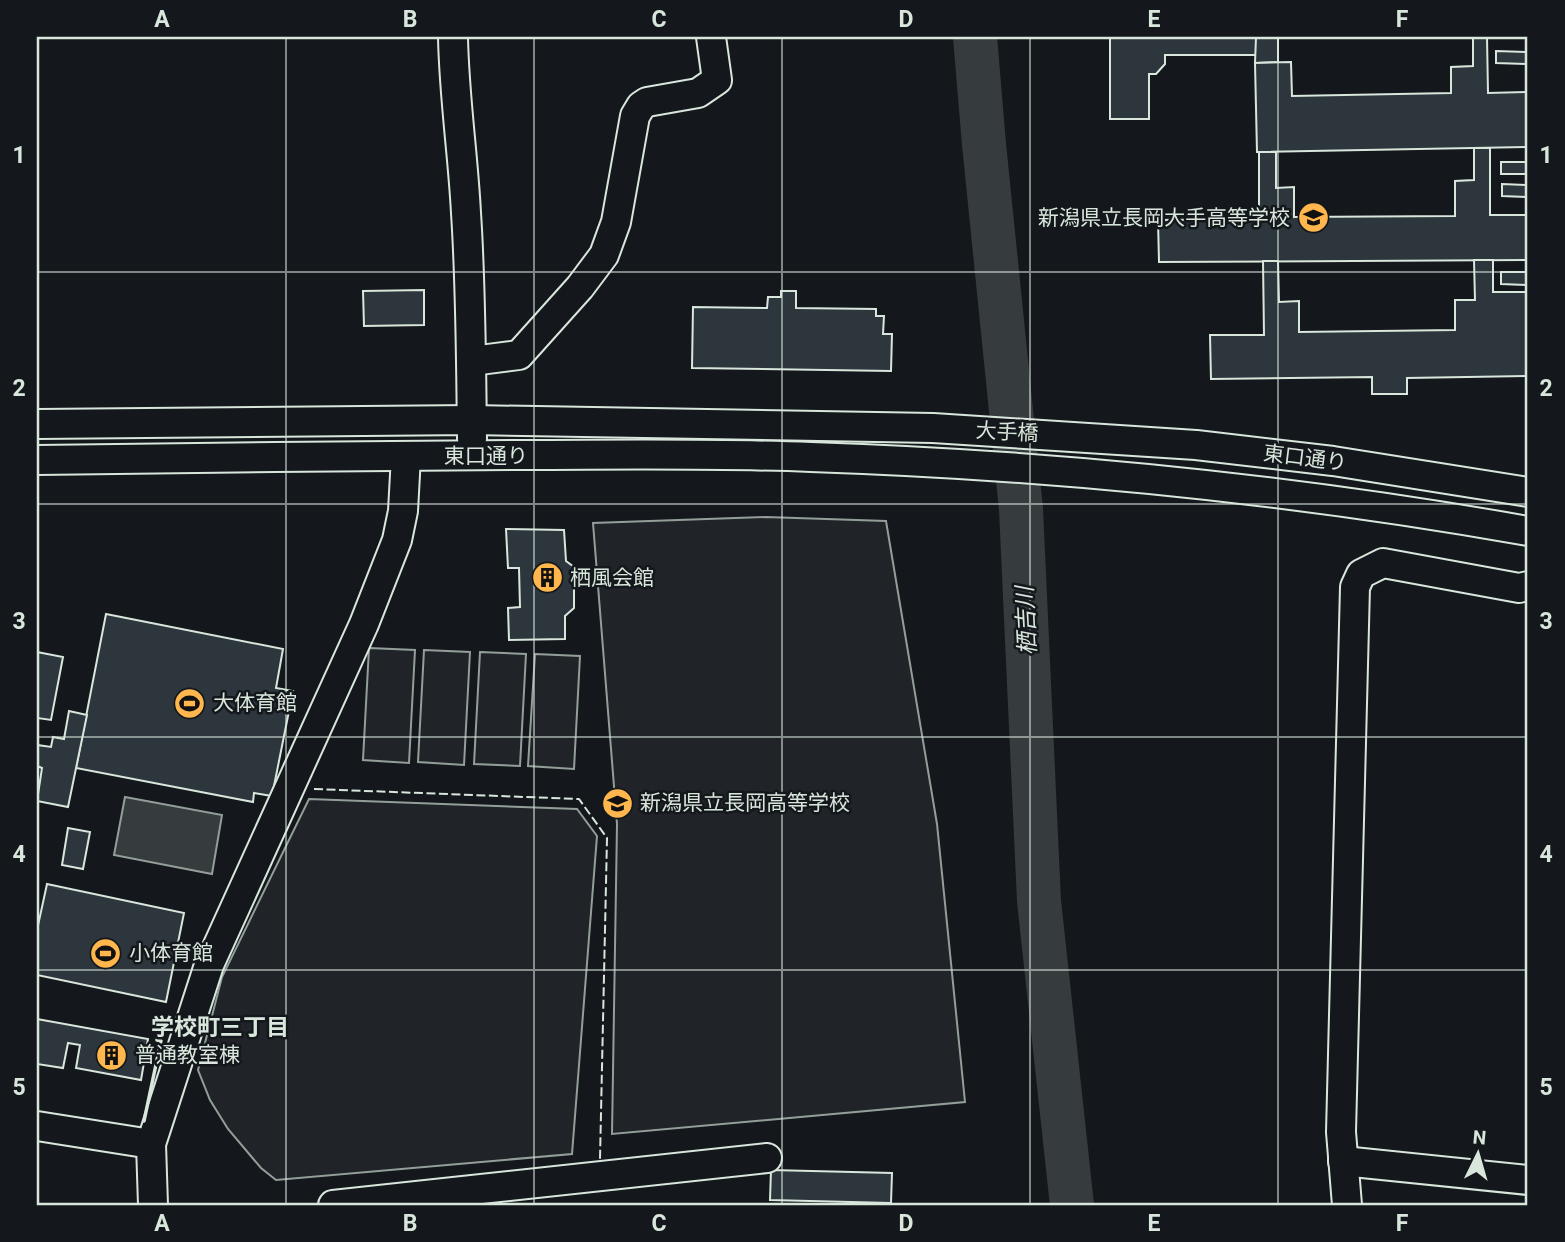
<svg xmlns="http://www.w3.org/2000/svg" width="1565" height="1242" viewBox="0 0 1565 1242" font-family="Roboto,'Noto Sans JP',sans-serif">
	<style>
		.green { fill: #202428; stroke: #939e99; stroke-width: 2 }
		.water { fill: #363b3e; stroke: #939e99; stroke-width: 2 }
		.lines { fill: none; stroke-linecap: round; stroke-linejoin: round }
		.river { stroke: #363b3e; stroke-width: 44 }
		.building { fill: #2c363c; stroke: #d8e6dc; stroke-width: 2 }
		.minor-casing { stroke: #d8e6dc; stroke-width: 32 }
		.minor { stroke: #14181c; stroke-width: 28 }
		.fence { stroke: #d8e6dc; stroke-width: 2; stroke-dasharray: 9 3.5; stroke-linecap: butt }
		.wall { stroke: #d8e6dc; stroke-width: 3.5 }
		.grid { fill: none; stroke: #d8e6dc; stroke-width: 2; stroke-opacity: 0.55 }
		.labels { text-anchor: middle; stroke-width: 5; stroke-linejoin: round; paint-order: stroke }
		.poi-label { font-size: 21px; fill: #d8e6dc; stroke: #14181c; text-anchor: start }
		.street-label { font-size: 21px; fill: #d8e6dc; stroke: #14181c }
		.water-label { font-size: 23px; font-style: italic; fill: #d8e6dc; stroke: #14181c }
		.neighbourhood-label { font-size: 23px; font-weight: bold; fill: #d8e6dc; stroke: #14181c }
		.neatline { fill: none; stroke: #d8e6dc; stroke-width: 2.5 }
		.grid-label { font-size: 23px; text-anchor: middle; font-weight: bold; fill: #d8e6dc }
	</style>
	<rect width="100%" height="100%" fill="#14181c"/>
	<g class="green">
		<path d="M 766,517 L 886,521 L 937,824 L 965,1102 L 612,1134 L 617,824 L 593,523 Z"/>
		<path d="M 369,648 L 415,650 L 409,763 L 363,760 Z"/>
		<path d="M 424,650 L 470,652 L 464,765 L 418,762 Z"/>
		<path d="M 480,652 L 526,654 L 520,766 L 474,764 Z"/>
		<path d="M 535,654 L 580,656 L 574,769 L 528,766 Z"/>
		<path d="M 309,799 L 577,809 L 597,836 L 572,1154 L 276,1180 L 261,1168 L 228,1129 L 210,1100 L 198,1070 L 222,977 Z"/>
	</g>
	<path class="water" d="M 125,797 L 222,815 L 212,874 L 114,855 Z"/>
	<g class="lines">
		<path class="river" d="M 975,37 L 984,144 L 1021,509 L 1039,901 L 1072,1205"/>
	</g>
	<g class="building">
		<path d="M 1110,37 L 1256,37 L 1256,55 L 1165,55 L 1165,64 L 1156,74 L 1149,74 L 1149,119 L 1110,119 Z"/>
		<path d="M 1256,37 L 1278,37 L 1278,62 L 1255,63 Z"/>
		<path d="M 1473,37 L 1487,37 L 1488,93 L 1528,92 L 1528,147 L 1257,152 L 1255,63 L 1291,62 L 1292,96 L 1451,93 L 1451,67 L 1473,66 Z"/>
		<path d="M 1496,51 L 1528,52 L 1528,64 L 1496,63 Z"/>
		<path d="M 1474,148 L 1490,148 L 1490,215 L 1528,215 L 1528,260 L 1159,262 L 1158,220 L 1259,219 L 1259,152 L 1276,152 L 1276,188 L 1294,187 L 1294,217 L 1455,216 L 1455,181 L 1474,180 Z"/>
		<rect x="1501" y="162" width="27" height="12"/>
		<path d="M 1502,184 L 1528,185 L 1528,197 L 1502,196 Z"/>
		<path d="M 1474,260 L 1493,260 L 1493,292 L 1528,292 L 1528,376 L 1407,378 L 1407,394 L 1372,394 L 1372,377 L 1211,379 L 1210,335 L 1264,335 L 1263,261 L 1278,261 L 1279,302 L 1299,301 L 1299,332 L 1455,330 L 1455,300 L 1475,300 Z"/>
		<path d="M 1501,272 L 1528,272 L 1528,285 L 1501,284 Z"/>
		<path d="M 424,290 L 424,325 L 364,326 L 363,291 Z"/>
		<path d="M 781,291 L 796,291 L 796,308 L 876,309 L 876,316 L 884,316 L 883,334 L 892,334 L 891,371 L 692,368 L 693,307 L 767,308 L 768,297 L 781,297 Z"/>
		<path d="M 506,529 L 564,530 L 566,561 L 574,567 L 574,608 L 565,616 L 565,639 L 509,640 L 508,608 L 520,607 L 519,568 L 508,568 Z"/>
		<path d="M 106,614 L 283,649 L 276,688 L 293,691 L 272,796 L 254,793 L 253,802 L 76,768 Z"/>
		<path d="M 37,652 L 63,657 L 51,720 L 37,718 Z"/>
		<path d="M 69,711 L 87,715 L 68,807 L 37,801 L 42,768 L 37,766 L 37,745 L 51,747 L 53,737 L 64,739 Z"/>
		<path d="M 68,828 L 90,832 L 83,869 L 62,865 Z"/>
		<path d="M 47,884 L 184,913 L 166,1002 L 37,975 L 37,930 Z"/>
		<path d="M 37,1019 L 148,1039 L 141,1080 L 76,1068 L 80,1045 L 68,1043 L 63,1068 L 37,1064 Z"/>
		<path d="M 771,1170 L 892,1173 L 891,1203 L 770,1200 Z"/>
	</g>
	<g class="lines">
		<defs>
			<g id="minor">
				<path d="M 453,37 C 454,96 463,154 466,213 C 471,288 471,364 472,439"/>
				<path d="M 472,361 L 519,355 L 580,287 L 604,255 L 616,222 L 635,116 L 641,106 L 647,102 L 698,93 L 717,80 L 711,37"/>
				<path d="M 37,424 L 472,420 L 933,428 L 1196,445 L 1333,461 L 1528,492"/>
				<path d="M 37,460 C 195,458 352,456 510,455 C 611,455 711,453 811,457 C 1052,465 1291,489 1528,531"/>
				<path d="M 37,1126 L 151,1144"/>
				<path d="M 1343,1161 L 1528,1180"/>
				<path d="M 153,1205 L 151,1144 L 209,965 L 364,624 L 397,540 L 403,511 L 406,456"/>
				<path d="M 333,1205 L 767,1158"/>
				<path d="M 1347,1205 L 1341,1132 L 1355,587 L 1361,574 L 1383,563 L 1519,588 L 1528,586"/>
			</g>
		</defs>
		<use href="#minor" class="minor-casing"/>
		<use href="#minor" class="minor"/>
		<path class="fence" d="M 314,789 L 579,799 L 607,838 L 600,1159"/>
		<path class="wall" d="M 144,1121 L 161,1041 L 157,1040"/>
	</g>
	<path class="grid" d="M 286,37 L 286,1205M 534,37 L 534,1205M 782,37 L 782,1205M 1030,37 L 1030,1205M 1278,37 L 1278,1205M 37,272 L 1528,272M 37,504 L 1528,504M 37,737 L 1528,737M 37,970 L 1528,970"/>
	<defs>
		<symbol id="school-disc" viewBox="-11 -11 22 22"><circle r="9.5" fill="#ffb74d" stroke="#14181c"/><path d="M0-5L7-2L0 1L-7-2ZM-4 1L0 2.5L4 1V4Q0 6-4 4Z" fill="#111"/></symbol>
		<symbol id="building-disc" viewBox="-11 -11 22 22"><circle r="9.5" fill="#ffb74d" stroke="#14181c"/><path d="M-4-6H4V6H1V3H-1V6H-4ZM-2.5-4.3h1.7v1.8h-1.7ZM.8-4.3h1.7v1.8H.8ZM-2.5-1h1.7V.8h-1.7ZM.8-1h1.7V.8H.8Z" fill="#111"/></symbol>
		<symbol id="stadium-disc" viewBox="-11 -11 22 22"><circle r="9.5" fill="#ffb74d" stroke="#14181c"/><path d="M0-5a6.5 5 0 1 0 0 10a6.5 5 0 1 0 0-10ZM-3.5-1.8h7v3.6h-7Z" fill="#111"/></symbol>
	</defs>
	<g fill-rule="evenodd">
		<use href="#school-disc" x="1296" y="200" width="35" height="35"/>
		<use href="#building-disc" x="530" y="560" width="35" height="35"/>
		<use href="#stadium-disc" x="172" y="686" width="35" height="35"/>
		<use href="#school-disc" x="600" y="786" width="35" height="35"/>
		<use href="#stadium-disc" x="88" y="936" width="35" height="35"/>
		<use href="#building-disc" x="94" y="1038" width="35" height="35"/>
	</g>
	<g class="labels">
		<g class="poi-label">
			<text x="1290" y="225" text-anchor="end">新潟県立長岡大手高等学校</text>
			<text x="570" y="585">栖風会館</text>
			<text x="213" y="710">大体育館</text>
			<text x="640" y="810">新潟県立長岡高等学校</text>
			<text x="129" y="960">小体育館</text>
			<text x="135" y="1062">普通教室棟</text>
		</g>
		<g class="street-label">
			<text transform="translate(1007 432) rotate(3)" y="7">大手橋</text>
			<text x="486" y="463">東口通り</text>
			<text transform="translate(1305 458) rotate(7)" y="7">東口通り</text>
		</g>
		<g class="water-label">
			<text transform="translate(1026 621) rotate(-93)" y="8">栖吉川</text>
		</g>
		<g class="neighbourhood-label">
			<text x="220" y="1035">学校町三丁目</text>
		</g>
	</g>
	<rect width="1565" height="1242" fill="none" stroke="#14181c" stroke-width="77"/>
	<g transform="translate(1478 1154) rotate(5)" stroke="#14181c" stroke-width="5" paint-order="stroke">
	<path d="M0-5L12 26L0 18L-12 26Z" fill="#d8e6dc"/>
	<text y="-10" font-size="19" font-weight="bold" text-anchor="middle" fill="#d8e6dc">N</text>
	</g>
	<rect x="38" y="38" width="1488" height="1166" class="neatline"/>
	<g class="grid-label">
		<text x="162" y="27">A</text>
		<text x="410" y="27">B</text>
		<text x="659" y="27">C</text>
		<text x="906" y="27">D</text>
		<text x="1154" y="27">E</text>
		<text x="1402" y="27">F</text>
		<text x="19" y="163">1</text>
		<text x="1546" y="163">1</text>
		<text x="19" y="396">2</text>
		<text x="1546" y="396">2</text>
		<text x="19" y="629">3</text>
		<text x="1546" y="629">3</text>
		<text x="19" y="862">4</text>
		<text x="1546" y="862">4</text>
		<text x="19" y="1095">5</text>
		<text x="1546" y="1095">5</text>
		<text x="162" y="1231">A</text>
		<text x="410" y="1231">B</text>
		<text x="659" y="1231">C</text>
		<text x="906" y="1231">D</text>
		<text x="1154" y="1231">E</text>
		<text x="1402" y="1231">F</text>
	</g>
</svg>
